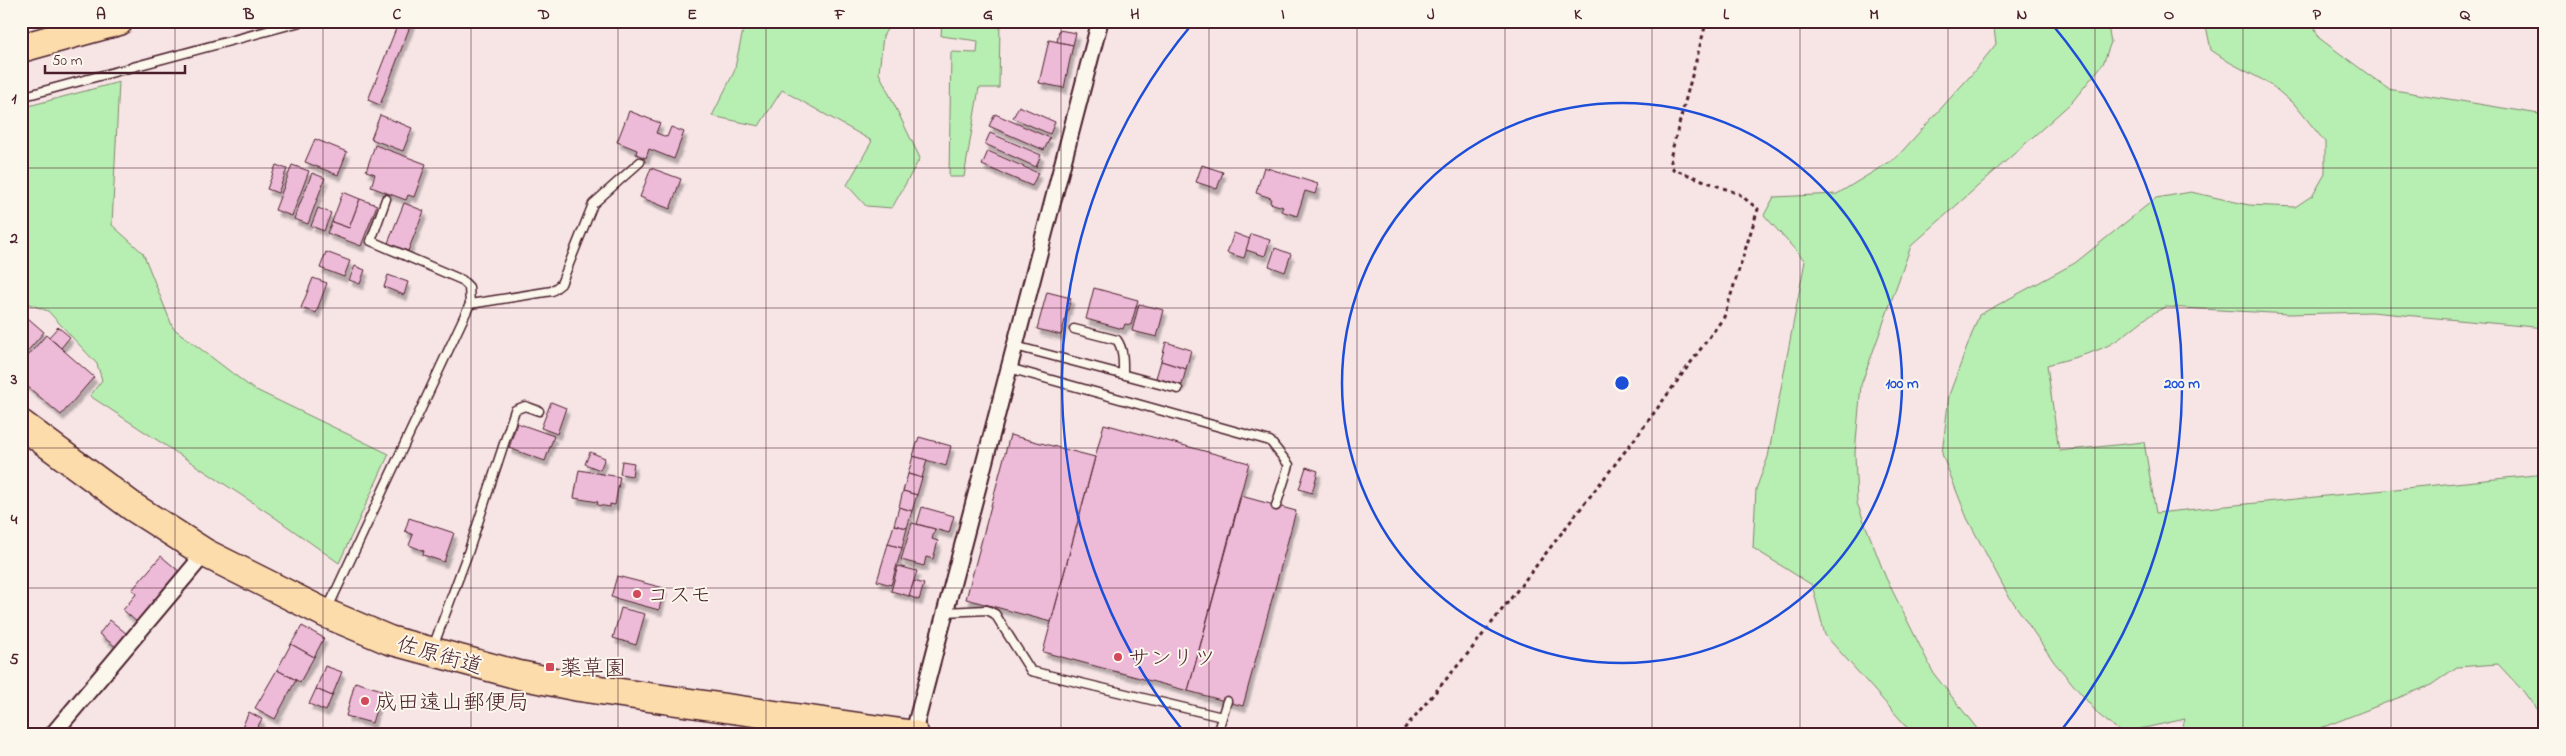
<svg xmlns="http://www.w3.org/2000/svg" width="2566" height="756" viewBox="0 0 2566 756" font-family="'Indie Flower','Klee One',sans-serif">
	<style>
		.green { fill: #b7eeb1; stroke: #80866e }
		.building { fill: #edbad7; stroke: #4a1f2b; filter: url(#shadow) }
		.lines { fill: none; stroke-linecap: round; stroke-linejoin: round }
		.lane-casing { stroke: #4a1f2b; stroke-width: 11 }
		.street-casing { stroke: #4a1f2b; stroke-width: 19 }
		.highway-casing { stroke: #4a1f2b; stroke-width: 31 }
		.path { stroke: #4a1f2b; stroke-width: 3; stroke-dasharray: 4 4; stroke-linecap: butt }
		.lane { stroke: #fbf7ec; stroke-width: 8 }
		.street { stroke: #fbf7ec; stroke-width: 15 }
		.highway { stroke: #fddcac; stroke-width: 28 }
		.grid { fill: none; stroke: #4a1f2b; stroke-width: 1; stroke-opacity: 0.55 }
		.ring { fill: none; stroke: #1d4ed8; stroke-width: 2.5 }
		.poi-dot { fill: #d1495b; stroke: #fbf7ec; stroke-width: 2 }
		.labels { text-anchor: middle; stroke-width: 4; stroke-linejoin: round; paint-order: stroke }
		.poi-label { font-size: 22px; fill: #4a1f2b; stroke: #fbf7ec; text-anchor: start }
		.street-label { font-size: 22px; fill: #4a1f2b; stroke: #fbf7ec }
		.centre { fill: #1d4ed8; stroke: #fbf7ec; stroke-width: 2.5 }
		.ring-label { font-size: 15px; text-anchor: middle; font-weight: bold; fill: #1d4ed8; stroke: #fbf7ec; stroke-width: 4; stroke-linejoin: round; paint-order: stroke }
		.neatline { fill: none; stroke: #4a1f2b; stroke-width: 2 }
		.grid-label { font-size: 16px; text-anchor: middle; font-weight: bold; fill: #4a1f2b }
	</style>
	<defs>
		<filter id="shadow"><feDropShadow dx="3" dy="5.5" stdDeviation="1" flood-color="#0004"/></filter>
	</defs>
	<rect width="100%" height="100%" fill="#f7e5e6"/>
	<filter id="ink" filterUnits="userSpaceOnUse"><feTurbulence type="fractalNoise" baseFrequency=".02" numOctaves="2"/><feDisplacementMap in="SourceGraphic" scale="10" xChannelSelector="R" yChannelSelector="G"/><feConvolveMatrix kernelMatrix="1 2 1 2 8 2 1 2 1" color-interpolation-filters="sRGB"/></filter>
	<g filter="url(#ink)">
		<g class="green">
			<path d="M 745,21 L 892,21 L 883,36 L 879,73 L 920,158 L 892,208 L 866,206 L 847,185 L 872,141 L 782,90 L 759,126 L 712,116 L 734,72 Z"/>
			<path d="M 942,21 L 1000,21 L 999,88 L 979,88 L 964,177 L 949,177 L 951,52 L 977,53 L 978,41 L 941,36 Z"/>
			<path d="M 1993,21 L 2107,21 L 2111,42 L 2103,64 L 2072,102 L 1911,246 L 1861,385 L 1855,453 L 1857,503 L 1886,578 L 1934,674 L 1982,735 L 1908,735 L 1907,727 L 1825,635 L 1812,585 L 1753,548 L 1756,489 L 1768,457 L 1805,261 L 1764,215 L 1774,197 L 1837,194 L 1896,158 L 1972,74 L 1996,44 Z"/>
			<path d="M 2205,21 L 2312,21 L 2319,38 L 2388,89 L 2545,115 L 2545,328 L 2371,312 L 2289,314 L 2166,307 C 2144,315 2129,335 2107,346 C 2088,355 2068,359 2047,365 L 2059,451 L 2144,442 L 2156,513 L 2545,474 L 2545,721 L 2523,691 L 2498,664 L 2457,667 L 2431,685 L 2303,735 L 2180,735 L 2185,719 L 2122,733 L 2099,715 L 2054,662 L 2007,593 L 1967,518 L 1942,454 L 1949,395 L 1979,315 L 2075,263 L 2156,198 L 2191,192 L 2249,205 L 2295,207 L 2313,195 L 2325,174 L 2325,142 L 2296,106 L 2270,84 L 2229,62 L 2211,50 Z"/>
			<path d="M 119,82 L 112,225 L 143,253 L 173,328 L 252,388 L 389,454 L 339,563 L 270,514 L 90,396 L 102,380 L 97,364 L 48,311 L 21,301 L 21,108 Z"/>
		</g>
		<g class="building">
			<path d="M 399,21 L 412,21 L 380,105 L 368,100 Z"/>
			<path d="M 1059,30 L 1076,33 L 1073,45 L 1057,42 Z"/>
			<path d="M 1049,40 L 1073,45 L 1064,88 L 1039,83 Z"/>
			<path d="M 1019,106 L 1055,122 L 1050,134 L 1013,118 Z"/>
			<path d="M 629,111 L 660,123 L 656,133 L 667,137 L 671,127 L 684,132 L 674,159 L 649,149 L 646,158 L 636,154 L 637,150 L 617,142 Z"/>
			<path d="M 995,114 L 1050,138 L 1044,150 L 989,126 Z"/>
			<path d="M 380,115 L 412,128 L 403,151 L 371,139 Z"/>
			<path d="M 990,133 L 1041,155 L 1036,167 L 985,144 Z"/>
			<path d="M 315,139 L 347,152 L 338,175 L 305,162 Z"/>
			<path d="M 375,145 L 426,164 L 414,197 L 408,195 L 406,200 L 371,187 L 375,174 L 366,171 Z"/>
			<path d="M 988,151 L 1038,173 L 1032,186 L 982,165 Z"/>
			<path d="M 276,165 L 287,169 L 278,193 L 267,189 Z"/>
			<path d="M 292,165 L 309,171 L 292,216 L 275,210 Z"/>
			<path d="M 1202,165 L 1223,172 L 1217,189 L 1196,182 Z"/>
			<path d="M 1264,167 L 1318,184 L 1315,194 L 1305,191 L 1297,216 L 1281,211 L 1283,207 L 1270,203 L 1271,198 L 1256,193 Z"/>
			<path d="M 651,168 L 681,179 L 670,209 L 640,197 Z"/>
			<path d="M 312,173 L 325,178 L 308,224 L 294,219 Z"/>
			<path d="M 343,192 L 360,199 L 349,228 L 332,222 Z"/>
			<path d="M 360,199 L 377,205 L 361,246 L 327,233 L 332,222 L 349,228 Z"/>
			<path d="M 404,203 L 424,211 L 408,251 L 388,243 Z"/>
			<path d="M 318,208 L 331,213 L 324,231 L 311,226 Z"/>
			<path d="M 1234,233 L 1250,239 L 1244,258 L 1227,253 Z"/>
			<path d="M 1251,234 L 1270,240 L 1265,256 L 1246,250 Z"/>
			<path d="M 1275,248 L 1291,254 L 1285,272 L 1269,266 Z"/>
			<path d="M 326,252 L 350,261 L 344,277 L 320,268 Z"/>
			<path d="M 355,266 L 365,270 L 360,284 L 349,280 Z"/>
			<path d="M 388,275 L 408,282 L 404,295 L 384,287 Z"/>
			<path d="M 313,278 L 327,283 L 316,313 L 301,308 Z"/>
			<path d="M 1094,288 L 1138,300 L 1131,325 L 1125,324 L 1123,329 L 1086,319 Z"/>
			<path d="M 1047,292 L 1071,298 L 1061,335 L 1037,329 Z"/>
			<path d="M 1139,304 L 1164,310 L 1157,337 L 1132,331 Z"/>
			<path d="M 21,312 L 44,332 L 25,354 L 21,351 Z"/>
			<path d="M 58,327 L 70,337 L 61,348 L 49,337 Z"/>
			<path d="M 46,335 L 94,377 L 61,415 L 21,381 L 21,364 Z"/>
			<path d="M 1166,342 L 1191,350 L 1186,369 L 1161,361 Z"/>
			<path d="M 1161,361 L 1186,369 L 1182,385 L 1156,378 Z"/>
			<path d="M 551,402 L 566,408 L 557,434 L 541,428 Z"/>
			<path d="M 517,423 L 554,436 L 545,461 L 509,448 Z"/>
			<path d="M 1104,424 L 1249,463 L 1188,691 L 1043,652 Z"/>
			<path d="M 1010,435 L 1095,457 L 1051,622 L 966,599 Z"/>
			<path d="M 919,437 L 951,446 L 946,466 L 913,456 Z"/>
			<path d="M 590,452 L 605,458 L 600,470 L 585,464 Z"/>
			<path d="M 913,456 L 927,460 L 922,478 L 908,474 Z"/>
			<path d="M 622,461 L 634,463 L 632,476 L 620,474 Z"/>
			<path d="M 1306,467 L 1318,471 L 1312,493 L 1299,489 Z"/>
			<path d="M 579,470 L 620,477 L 615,505 L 610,504 L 610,507 L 597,505 L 598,502 L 574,498 Z"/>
			<path d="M 908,474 L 922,478 L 917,495 L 903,491 Z"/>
			<path d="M 903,491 L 917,495 L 912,511 L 899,507 Z"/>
			<path d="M 1241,496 L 1296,511 L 1243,706 L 1188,691 Z"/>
			<path d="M 899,507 L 912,511 L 907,528 L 894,525 Z"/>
			<path d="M 922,507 L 954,516 L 949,533 L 917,524 Z"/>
			<path d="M 409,518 L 454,533 L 444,562 L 423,555 L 424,551 L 409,545 L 413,535 L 405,531 Z"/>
			<path d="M 912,523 L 935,529 L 932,539 L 938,541 L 933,559 L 926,557 L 924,566 L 901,560 Z"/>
			<path d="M 894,525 L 907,528 L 902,548 L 888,544 Z"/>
			<path d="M 888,544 L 902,548 L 891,585 L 877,581 Z"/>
			<path d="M 161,556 L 181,573 L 138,623 L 123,610 L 137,593 L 132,590 Z"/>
			<path d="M 898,566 L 917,571 L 909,596 L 891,591 Z"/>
			<path d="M 617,576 L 664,588 L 659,610 L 611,597 Z"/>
			<path d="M 914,581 L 924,584 L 919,600 L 909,596 Z"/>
			<path d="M 621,608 L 645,614 L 636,645 L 613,638 Z"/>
			<path d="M 110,620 L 127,634 L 116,647 L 99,634 Z"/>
			<path d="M 302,626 L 324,638 L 314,657 L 291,644 Z"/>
			<path d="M 291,644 L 314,657 L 300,682 L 277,670 Z"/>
			<path d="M 325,666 L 342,672 L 332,696 L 316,689 Z"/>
			<path d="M 277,670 L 296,680 L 275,719 L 255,708 Z"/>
			<path d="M 355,682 L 382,690 L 372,723 L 346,716 Z"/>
			<path d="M 316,689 L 332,696 L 326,711 L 309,704 Z"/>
			<path d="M 249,712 L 262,719 L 254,733 L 242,727 Z"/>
		</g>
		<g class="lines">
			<defs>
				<g id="lane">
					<path d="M 21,97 L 304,21"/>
					<path d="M 470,304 L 552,291 L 561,284 L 593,204 L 640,162"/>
					<path d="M 1074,329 L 1117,340 C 1124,350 1123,363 1123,374"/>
					<path d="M 1015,346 L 1178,389"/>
					<path d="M 1009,368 L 1270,441 L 1289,465 L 1276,506"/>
					<path d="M 327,610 L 470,304 L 469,287 L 462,280 L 371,241 L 386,199"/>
					<path d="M 945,612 L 987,610 L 995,614 L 1031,671 L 1222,717 L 1217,735"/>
					<path d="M 433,647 L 469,550 L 515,410 L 525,406 L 539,411"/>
					<path d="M 1222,717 L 1227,701"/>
				</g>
				<g id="street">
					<path d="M 52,735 L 205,553"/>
					<path d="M 913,735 L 1100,21"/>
				</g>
				<g id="highway">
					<path d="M 21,48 L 119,21"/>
					<path d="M 21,424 L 133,507 L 205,553 L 325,613 L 389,640 L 519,675 L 579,687 L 915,735"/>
				</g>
			</defs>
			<use href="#lane" class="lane-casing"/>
			<use href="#street" class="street-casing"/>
			<use href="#highway" class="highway-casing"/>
			<path class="path" d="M 1399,735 L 1470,651 L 1640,432 L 1724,317 L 1758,209 L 1739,194 L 1673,169 L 1670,158 L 1705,27"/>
			<use href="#lane" class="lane"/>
			<use href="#street" class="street"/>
			<use href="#highway" class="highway"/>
		</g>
	</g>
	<path class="grid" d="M 175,21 L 175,735M 323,21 L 323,735M 471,21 L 471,735M 618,21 L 618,735M 766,21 L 766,735M 914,21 L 914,735M 1061,21 L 1061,735M 1209,21 L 1209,735M 1357,21 L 1357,735M 1505,21 L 1505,735M 1652,21 L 1652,735M 1800,21 L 1800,735M 1948,21 L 1948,735M 2095,21 L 2095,735M 2243,21 L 2243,735M 2391,21 L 2391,735M 21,168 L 2545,168M 21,308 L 2545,308M 21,448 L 2545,448M 21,588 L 2545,588"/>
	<g class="ring">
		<circle cx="1622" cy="383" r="280"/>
		<path d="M1184 732A560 560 0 0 1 1193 23M2051 23A560 560 0 0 1 2060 732"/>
	</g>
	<g class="poi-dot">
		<circle cx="637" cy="594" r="5"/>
		<circle cx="1118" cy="657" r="5"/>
		<rect x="545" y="662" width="10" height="10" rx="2.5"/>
		<circle cx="365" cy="701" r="5"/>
	</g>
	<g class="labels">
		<g class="poi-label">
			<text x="647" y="602">コスモ</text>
			<text x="1128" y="665">サンリツ</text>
			<text x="560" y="675">薬草園</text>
			<text x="375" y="709">成田遠山郵便局</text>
		</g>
		<g class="street-label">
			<text transform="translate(440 654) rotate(16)" y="8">佐原街道</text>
		</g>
	</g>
	<circle cx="1622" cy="383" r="8" class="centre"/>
	<g class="ring-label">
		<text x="1902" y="388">100 m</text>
		<text x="2182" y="388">200 m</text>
	</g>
	<rect width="2566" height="756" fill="none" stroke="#fbf7ec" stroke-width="55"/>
	<path d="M45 65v8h140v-8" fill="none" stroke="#4a1f2b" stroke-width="2.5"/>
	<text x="52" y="65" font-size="15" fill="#4a1f2b" stroke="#fbf7ec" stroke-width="4" paint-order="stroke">50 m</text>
	<rect x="28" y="28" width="2510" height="700" class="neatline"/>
	<g class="grid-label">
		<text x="101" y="19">A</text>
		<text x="249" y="19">B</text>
		<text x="397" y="19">C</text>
		<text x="544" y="19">D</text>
		<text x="692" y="19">E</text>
		<text x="840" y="19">F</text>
		<text x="988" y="19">G</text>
		<text x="1135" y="19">H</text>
		<text x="1283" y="19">I</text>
		<text x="1431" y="19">J</text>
		<text x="1578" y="19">K</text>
		<text x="1726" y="19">L</text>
		<text x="1874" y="19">M</text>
		<text x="2022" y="19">N</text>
		<text x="2169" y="19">O</text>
		<text x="2317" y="19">P</text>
		<text x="2465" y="19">Q</text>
		<text x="14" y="103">1</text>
		<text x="14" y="243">2</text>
		<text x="14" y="384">3</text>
		<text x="14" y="524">4</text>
		<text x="14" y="664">5</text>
	</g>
</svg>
